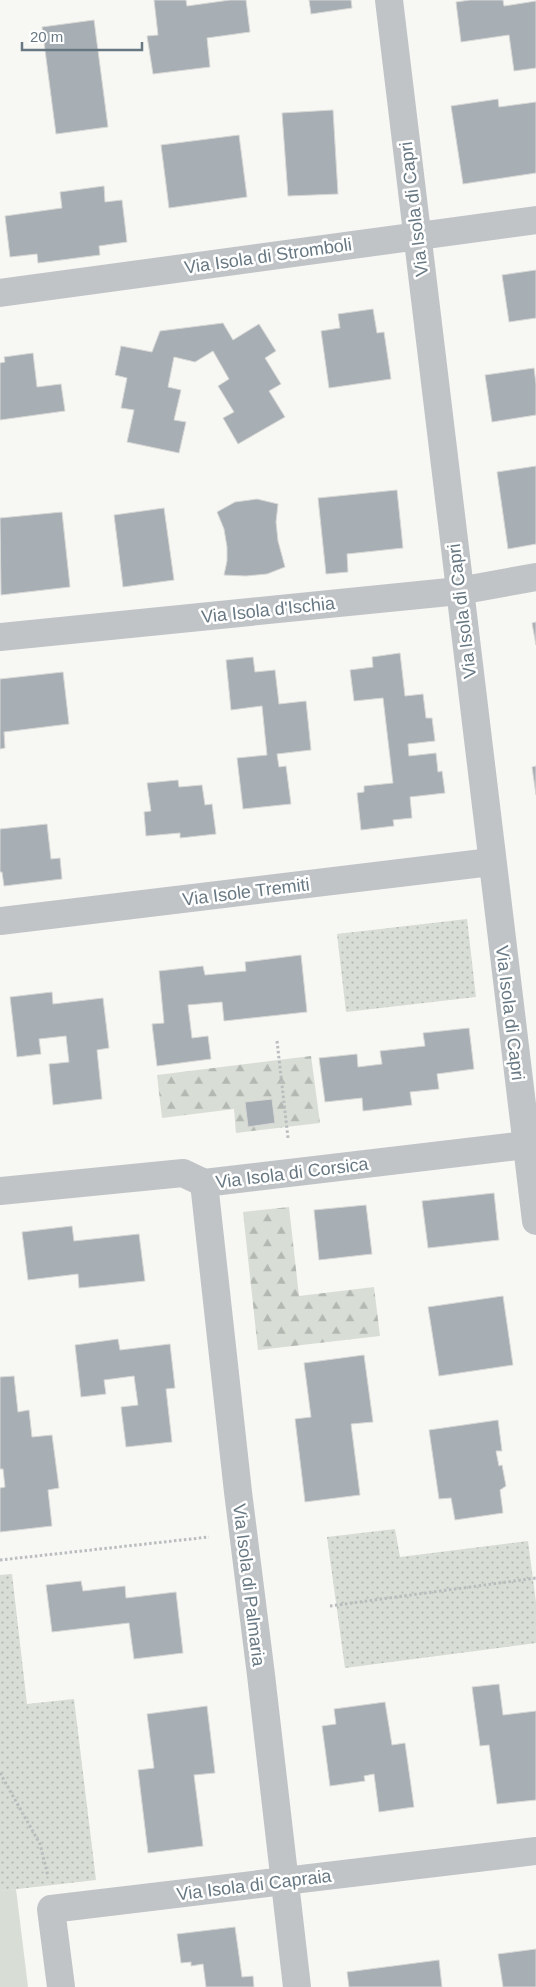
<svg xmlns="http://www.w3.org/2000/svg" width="536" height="1987" viewBox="0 0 536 1987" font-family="Helvetica,sans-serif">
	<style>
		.green { fill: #d8ddd5 }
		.forest { fill: url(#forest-firs) }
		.park { fill: url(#park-dots) }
		.building { fill: #a7afb4; stroke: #d8d8d6 }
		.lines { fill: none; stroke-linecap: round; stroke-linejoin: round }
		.path { stroke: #babdbf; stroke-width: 3; stroke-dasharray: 2.5 2.5; stroke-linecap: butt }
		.minor { stroke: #c0c4c7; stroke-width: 28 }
		.labels { text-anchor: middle; stroke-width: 5; stroke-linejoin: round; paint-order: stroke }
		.street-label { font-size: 18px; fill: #677883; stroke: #fff }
	</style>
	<defs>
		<pattern id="forest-firs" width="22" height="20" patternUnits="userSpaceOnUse" patternTransform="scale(1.25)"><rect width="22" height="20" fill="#d8ddd5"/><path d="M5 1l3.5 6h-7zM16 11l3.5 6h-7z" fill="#b3b8b2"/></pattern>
		<pattern id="park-dots" width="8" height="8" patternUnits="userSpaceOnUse" patternTransform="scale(1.25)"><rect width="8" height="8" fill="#d8ddd5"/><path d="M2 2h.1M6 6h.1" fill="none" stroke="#b3b8b2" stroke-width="1.8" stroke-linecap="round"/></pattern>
	</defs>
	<rect width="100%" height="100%" fill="#f7f7f4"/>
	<path class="green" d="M 16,1889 L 28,1987 L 0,1987 L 0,1891 Z"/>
	<g class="forest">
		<path d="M 311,1056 L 320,1123 L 236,1133 L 234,1109 L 162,1118 L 157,1075 Z"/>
		<path d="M 289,1207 L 299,1296 L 374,1287 L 380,1336 L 258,1350 L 243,1212 Z"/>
	</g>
	<g class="park">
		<path d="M 467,919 L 476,997 L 346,1012 L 337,934 Z"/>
		<path d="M 395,1529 L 400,1557 L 528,1541 L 536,1602 L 536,1643 L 345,1668 L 327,1537 Z"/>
		<path d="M 12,1574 L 27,1704 L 74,1699 L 96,1880 L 0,1891 L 0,1575 Z"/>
	</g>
	<g class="building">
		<path d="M 154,0 L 186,0 L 187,6 L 230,0 L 246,0 L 250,32 L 207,38 L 210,67 L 153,74 L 147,36 L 158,35 Z"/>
		<path d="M 309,0 L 351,0 L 352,8 L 311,14 Z"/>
		<path d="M 470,0 L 503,0 L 504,6 L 536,1 L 536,68 L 514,71 L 509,35 L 461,42 L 456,2 Z"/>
		<path d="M 94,20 L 108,127 L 56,134 L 42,27 Z"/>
		<path d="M 498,99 L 499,107 L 536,102 L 536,173 L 463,184 L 451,106 Z"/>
		<path d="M 333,110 L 338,194 L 288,196 L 282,113 Z"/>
		<path d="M 239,135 L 247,197 L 169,208 L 161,145 Z"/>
		<path d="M 104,186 L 105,202 L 122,200 L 127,242 L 99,246 L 100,255 L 38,263 L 37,254 L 10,257 L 5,216 L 62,208 L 60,192 Z"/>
		<path d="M 536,270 L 536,318 L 509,322 L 502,275 Z"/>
		<path d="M 373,309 L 377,333 L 384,332 L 391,379 L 329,388 L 321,331 L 340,328 L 338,314 Z"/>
		<path d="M 223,323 L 233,340 L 259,324 L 276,351 L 265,358 L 281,384 L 269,391 L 285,417 L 238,444 L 223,418 L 234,412 L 218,386 L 229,379 L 213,351 L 195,362 L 174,357 L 168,387 L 181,390 L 174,420 L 186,422 L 179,453 L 127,442 L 134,410 L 121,408 L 127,378 L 115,375 L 121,346 L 152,352 L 160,331 Z"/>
		<path d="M 33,353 L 37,387 L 61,384 L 65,411 L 0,420 L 0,363 L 5,362 L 4,357 Z"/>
		<path d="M 534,368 L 536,384 L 536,415 L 492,422 L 485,375 Z"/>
		<path d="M 536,466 L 536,544 L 508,549 L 497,472 Z"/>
		<path d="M 397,490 L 403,548 L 347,554 L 348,572 L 326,574 L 318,498 Z"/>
		<path d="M 257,499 L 278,504 L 276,522 L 278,541 L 285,567 L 267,574 L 246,576 L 224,575 L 227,561 L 227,547 L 224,529 L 217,512 L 235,502 Z"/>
		<path d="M 164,508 L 174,580 L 123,587 L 114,515 Z"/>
		<path d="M 62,512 L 70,587 L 1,595 L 0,518 Z"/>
		<path d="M 536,622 L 536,645 L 532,623 Z"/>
		<path d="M 400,653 L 405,696 L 423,694 L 426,718 L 432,718 L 435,741 L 408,744 L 409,756 L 436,753 L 438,772 L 442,771 L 445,793 L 410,797 L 412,818 L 393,820 L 394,826 L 361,830 L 357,793 L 364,792 L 364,786 L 393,783 L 383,698 L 354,701 L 350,670 L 373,667 L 372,657 Z"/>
		<path d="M 253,657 L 255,672 L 275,670 L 279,704 L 306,701 L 311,750 L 277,754 L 279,767 L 286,766 L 291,804 L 243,809 L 237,758 L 267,755 L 262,706 L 231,710 L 226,660 Z"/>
		<path d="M 63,672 L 69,724 L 4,732 L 5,748 L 0,749 L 0,679 Z"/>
		<path d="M 536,766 L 536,795 L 532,767 Z"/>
		<path d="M 178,780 L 179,787 L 202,785 L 205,805 L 212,804 L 216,834 L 180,838 L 180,833 L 146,836 L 144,812 L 151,811 L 147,783 Z"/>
		<path d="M 47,824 L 51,859 L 60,858 L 62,879 L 4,886 L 2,872 L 0,872 L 0,829 Z"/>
		<path d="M 301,955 L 307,1012 L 224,1021 L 222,1002 L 188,1005 L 192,1038 L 208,1036 L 211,1059 L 157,1066 L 152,1024 L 164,1023 L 159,971 L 203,966 L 205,975 L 246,971 L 245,962 Z"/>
		<path d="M 52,992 L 53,1004 L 103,998 L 109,1048 L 97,1050 L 102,1099 L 53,1105 L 49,1064 L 69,1062 L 66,1036 L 39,1039 L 41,1054 L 17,1057 L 10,997 Z"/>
		<path d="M 469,1028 L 474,1069 L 437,1074 L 439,1089 L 410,1092 L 412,1105 L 363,1111 L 362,1098 L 325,1102 L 319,1058 L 357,1054 L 358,1067 L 382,1064 L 380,1051 L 425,1046 L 423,1033 Z"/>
		<path d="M 272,1099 L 275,1123 L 248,1127 L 245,1102 Z"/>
		<path d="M 494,1193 L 499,1240 L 428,1248 L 422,1201 Z"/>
		<path d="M 366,1205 L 372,1254 L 319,1260 L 314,1210 Z"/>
		<path d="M 72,1226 L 74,1241 L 139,1234 L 145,1281 L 79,1288 L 78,1274 L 28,1280 L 22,1232 Z"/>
		<path d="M 503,1296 L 513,1365 L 439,1376 L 428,1307 Z"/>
		<path d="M 118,1339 L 120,1350 L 170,1344 L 175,1388 L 166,1389 L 172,1442 L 126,1447 L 121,1407 L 138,1405 L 134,1376 L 104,1380 L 106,1394 L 81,1397 L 75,1345 Z"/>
		<path d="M 364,1355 L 373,1422 L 351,1424 L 360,1495 L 305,1502 L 295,1419 L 311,1417 L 304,1363 Z"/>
		<path d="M 14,1376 L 18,1412 L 29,1410 L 32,1437 L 52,1435 L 59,1488 L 48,1490 L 52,1526 L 0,1532 L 0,1488 L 5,1487 L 3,1469 L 0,1469 L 0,1377 Z"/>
		<path d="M 498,1420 L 502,1451 L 496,1451 L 499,1466 L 502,1465 L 506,1486 L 500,1490 L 503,1513 L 455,1520 L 451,1498 L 439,1499 L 429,1430 Z"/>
		<path d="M 81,1581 L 83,1591 L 125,1586 L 126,1598 L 176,1592 L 183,1653 L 134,1659 L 129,1623 L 52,1632 L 46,1585 Z"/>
		<path d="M 499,1684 L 503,1715 L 536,1711 L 536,1800 L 497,1804 L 489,1745 L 480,1746 L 472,1687 Z"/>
		<path d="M 385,1702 L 392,1745 L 405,1743 L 414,1807 L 379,1812 L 374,1774 L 364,1776 L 365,1781 L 330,1786 L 322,1726 L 336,1724 L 334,1709 Z"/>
		<path d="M 207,1706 L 215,1773 L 194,1775 L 203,1846 L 148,1853 L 138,1770 L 154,1768 L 147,1714 Z"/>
		<path d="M 235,1927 L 242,1977 L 253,1976 L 254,1987 L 206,1987 L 203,1964 L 191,1966 L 191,1962 L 181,1963 L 177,1934 Z"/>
		<path d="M 536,1949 L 536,1987 L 503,1987 L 498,1954 Z"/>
		<path d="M 439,1960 L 442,1987 L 349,1987 L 347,1972 Z"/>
	</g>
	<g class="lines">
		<g class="path">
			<path d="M 277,1041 L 288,1138"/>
			<path d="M 0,1560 L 209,1537"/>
			<path d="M 330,1606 L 536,1578"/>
			<path d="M 0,1773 L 40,1844 L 48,1876"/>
		</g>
		<g class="minor">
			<path d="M 389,0 L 536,1221"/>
			<path d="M 0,293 L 536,220"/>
			<path d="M 0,637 L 459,591 L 536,577"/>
			<path d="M 0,921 L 491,862"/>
			<path d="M 204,1183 L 238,1492 L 261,1675 L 297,1987"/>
			<path d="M 0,1191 L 183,1173 L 204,1183 L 526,1145"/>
			<path d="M 61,1987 L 51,1909 L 536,1851"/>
		</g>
	</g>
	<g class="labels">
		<g class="street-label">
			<text transform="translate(414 209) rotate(-97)" y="6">Via Isola di Capri</text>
			<text transform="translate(268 256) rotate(-8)" y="6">Via Isola di Stromboli</text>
			<text transform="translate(268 610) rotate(-6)" y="6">Via Isola d'Ischia</text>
			<text transform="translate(462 611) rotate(-97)" y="6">Via Isola di Capri</text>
			<text transform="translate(246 892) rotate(-7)" y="6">Via Isole Tremiti</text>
			<text transform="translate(510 1013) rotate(83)" y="6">Via Isola di Capri</text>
			<text transform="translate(292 1173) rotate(-7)" y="6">Via Isola di Corsica</text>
			<text transform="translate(249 1585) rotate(83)" y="6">Via Isola di Palmaria</text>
			<text transform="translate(254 1885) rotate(-7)" y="6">Via Isola di Capraia</text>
		</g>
	</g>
	<path d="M22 42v8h120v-8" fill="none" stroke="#677883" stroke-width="2.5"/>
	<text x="30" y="42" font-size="15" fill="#677883" stroke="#ffffff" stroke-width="4" paint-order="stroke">20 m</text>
</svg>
